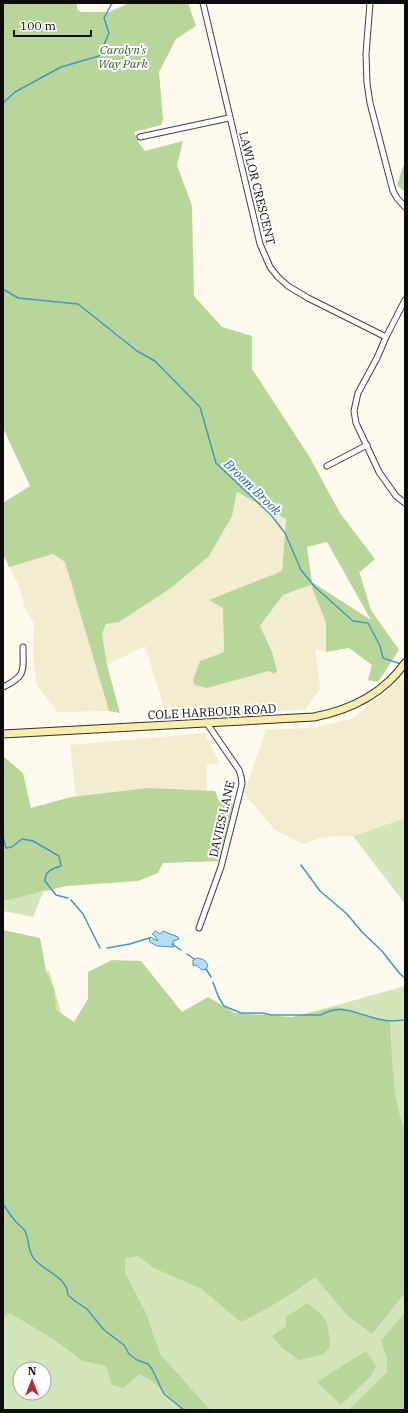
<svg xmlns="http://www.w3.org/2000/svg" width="408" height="1413" viewBox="0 0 408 1413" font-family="'IBM Plex Serif',serif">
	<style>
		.farmland { fill: #f2edcf }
		.green { fill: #d3e6b9; fill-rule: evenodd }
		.forest { fill: #b8d699; fill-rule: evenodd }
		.water { fill: #b5dff2; stroke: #4198c5 }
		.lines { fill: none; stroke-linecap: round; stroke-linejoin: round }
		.stream { stroke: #4198c5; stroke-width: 1.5 }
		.minor-casing { stroke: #404040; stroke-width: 7 }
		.secondary-casing { stroke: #2f2f2f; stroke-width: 9 }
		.minor { stroke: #fff; stroke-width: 5 }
		.secondary { stroke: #faecac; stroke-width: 7 }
		.labels { text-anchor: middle; stroke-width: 4; stroke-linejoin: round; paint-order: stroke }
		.park-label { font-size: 12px; font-style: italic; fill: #326021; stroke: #fff }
		.street-label { font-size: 12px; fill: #0d0d0d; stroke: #fff }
		.water-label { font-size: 13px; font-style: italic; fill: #1e6996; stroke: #fff }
	</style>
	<rect width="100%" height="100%" fill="#fefaed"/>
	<g class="farmland">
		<path d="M 236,492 L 286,519 L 282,571 L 210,600 L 223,608 L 224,652 L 200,661 L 195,685 L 207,687 L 269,671 L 260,627 L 283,595 L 311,585 L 326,623 L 326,652 L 315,648 L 320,689 L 305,710 L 166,714 L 145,646 L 107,665 L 102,634 L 106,624 Z"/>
		<path d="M 53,554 L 65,562 L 109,711 L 58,712 L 36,684 L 33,649 L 34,624 L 25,608 L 18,584 L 9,567 Z"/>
		<path d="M 405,677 L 405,818 L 353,836 L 324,837 L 303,844 L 275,830 L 244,793 L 266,730 L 311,728 L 351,719 Z"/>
		<path d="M 204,733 L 220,763 L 207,765 L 207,791 L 148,788 L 76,797 L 70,745 Z"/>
	</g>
	<g class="green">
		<path d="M 405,818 L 405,904 L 353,836 Z"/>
		<path d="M 43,892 L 33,917 L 3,911 L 3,901 L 25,894 Z"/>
		<path d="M 49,970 L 79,1077 L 405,986 L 405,1410 L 3,1410 L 3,997 ZM 20,1369 L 44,1369 L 44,1393 L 20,1393 Z"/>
	</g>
	<g class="forest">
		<path d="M 3,3 L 77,3 L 77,9 L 81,12 L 109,12 L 129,3 L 188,3 L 196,26 L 176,39 L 159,72 L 163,120 L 161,125 L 134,132 L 138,142 L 145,151 L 183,141 L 177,165 L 192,206 L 194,296 L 222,327 L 252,336 L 252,369 L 309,456 L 340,513 L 375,559 L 360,572 L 359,571 L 371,610 L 399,650 L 378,682 L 368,680 L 372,665 L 349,648 L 326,652 L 326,623 L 311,585 L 283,595 L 260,626 L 272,652 L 277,671 L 274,674 L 269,671 L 207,688 L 195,685 L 193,680 L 200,661 L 224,652 L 223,608 L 209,600 L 282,571 L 286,519 L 237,492 L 232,516 L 209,556 L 171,588 L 119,622 L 106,624 L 102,634 L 107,665 L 120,713 L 109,711 L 65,562 L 53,554 L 9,567 L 3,554 L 3,503 L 30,486 L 3,428 ZM 327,542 L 371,620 L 312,582 L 307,547 Z"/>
		<path d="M 405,161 L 405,192 L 397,185 Z"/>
		<path d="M 3,756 L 23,773 L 31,808 L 71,797 L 148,788 L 215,791 L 219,802 L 233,804 L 220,861 L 163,863 L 158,873 L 138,881 L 66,886 L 3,901 Z"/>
		<path d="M 3,930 L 40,938 L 46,971 L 54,989 L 56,1010 L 74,1022 L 88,999 L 88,972 L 112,960 L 141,961 L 182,1012 L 208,997 L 235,1013 L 292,1017 L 337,1007 L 390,1022 C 392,1050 392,1105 405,1128 L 405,1293 L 372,1334 L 348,1316 L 315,1277 C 292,1294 268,1309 241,1322 L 202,1289 L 154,1268 L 138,1256 L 125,1258 L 125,1273 L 147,1315 L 153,1334 L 161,1355 L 210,1410 L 183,1410 L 152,1381 L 140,1374 L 123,1388 L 112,1385 L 106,1366 L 83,1361 L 53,1339 L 10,1313 L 3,1318 Z"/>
		<path d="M 307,1303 C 329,1319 328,1321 330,1348 L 322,1355 L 299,1360 L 281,1347 L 272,1336 L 286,1326 L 286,1317 Z"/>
		<path d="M 405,1312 L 405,1410 L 349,1410 L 387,1372 L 387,1358 L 381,1341 Z"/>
		<path d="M 366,1351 L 376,1366 L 371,1376 L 341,1405 L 317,1382 Z"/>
	</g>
	<g class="water">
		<path d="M 155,931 L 160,934 L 163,931 L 178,937 L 179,939 L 173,941 L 174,947 L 157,946 L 150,942 L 149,938 L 150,937 L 158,941 L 155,936 L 152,934 Z"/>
		<path d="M 197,958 C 203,959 206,960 208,966 L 206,969 L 202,970 L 196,965 L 193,966 L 193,960 Z"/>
	</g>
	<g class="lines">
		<g class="stream">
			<path d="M 3,103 L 15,92 L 61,67 L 99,56 L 109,33 L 104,18 L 112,3"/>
			<path d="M 3,289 L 18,298 L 78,304 L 137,351 L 155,361 L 200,407 L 216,463 L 271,515 L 285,533 L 301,570 L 315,587 L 353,621 L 368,623 L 380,646 L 383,658 L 401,664"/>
			<path d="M 3,837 L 6,848 L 12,847 L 22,839 L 33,841 L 59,856 L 61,866 C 52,869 45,871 45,881 L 56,895 L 68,898"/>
			<path d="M 301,865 L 320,891 L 347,914 L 362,932 L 382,951 L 400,974 L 405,978"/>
			<path d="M 71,900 L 83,914 L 100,948"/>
			<path d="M 172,944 L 181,950"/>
			<path d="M 107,948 L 130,944 L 149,938"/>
			<path d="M 187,954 L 194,959"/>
			<path d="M 206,969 L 211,977"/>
			<path d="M 213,982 L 218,996 L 224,1006 L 241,1013 L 262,1013 L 271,1015 L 321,1015 C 345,1002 359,1016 383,1020 C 390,1022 398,1020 405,1020"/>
			<path d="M 3,1204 C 7,1210 11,1216 16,1222 C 19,1225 23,1228 25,1231 C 30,1241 27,1252 35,1260 C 46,1272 67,1277 68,1295 L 75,1301 L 87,1309 L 104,1330 L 124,1345 L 129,1354 L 137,1360 L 148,1364 L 152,1369 L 164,1394 L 184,1410"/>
		</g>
		<defs>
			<g id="minor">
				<path d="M 203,3 L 260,244 L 270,267 L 278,277 L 288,286 L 308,298 L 386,337"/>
				<path d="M 370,3 L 366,54 L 367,83 L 370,103 L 393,191 L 397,198 L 405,207"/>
				<path d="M 140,137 L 229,118"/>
				<path d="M 405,300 L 386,337 L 377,358 L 358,393 L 354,411 L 356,423 L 379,472 L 396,496 L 405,503"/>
				<path d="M 327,466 L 367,445"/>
				<path d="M 3,687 C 27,676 23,670 23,647"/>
				<path d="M 199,928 L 221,867 L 242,784 L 241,776 L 239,770 L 206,722"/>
			</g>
			<path id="secondary" d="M 3,734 L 314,717 C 350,710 383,694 405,663"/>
		</defs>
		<use href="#minor" class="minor-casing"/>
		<use href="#secondary" class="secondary-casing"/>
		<use href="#minor" class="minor"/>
		<use href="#secondary" class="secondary"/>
	</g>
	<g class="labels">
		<g class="park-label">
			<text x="123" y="54">Carolyn's<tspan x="123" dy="14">Way Park</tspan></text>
		</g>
		<g class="street-label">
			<text transform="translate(257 188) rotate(76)" y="4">LAWLOR CRESCENT</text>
			<text transform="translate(212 712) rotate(-3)" y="4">COLE HARBOUR ROAD</text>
			<text transform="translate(222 819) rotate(-77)" y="4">DAVIES LANE</text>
		</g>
		<g class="water-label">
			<text transform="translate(253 487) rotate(44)" y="5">Broom Brook</text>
		</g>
	</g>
	<rect width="408" height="1413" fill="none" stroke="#0d0d0d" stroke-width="8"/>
	<g transform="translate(32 1381)"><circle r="19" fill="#ffffff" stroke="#9e9e9e"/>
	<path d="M0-3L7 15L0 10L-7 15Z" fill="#b42d3c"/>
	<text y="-6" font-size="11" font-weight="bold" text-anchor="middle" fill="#0d0d0d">N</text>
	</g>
	<path d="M14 30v6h77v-6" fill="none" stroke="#0d0d0d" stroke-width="2"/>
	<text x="20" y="30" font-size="12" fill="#0d0d0d" stroke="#ffffff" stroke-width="3" paint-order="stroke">100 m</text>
</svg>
